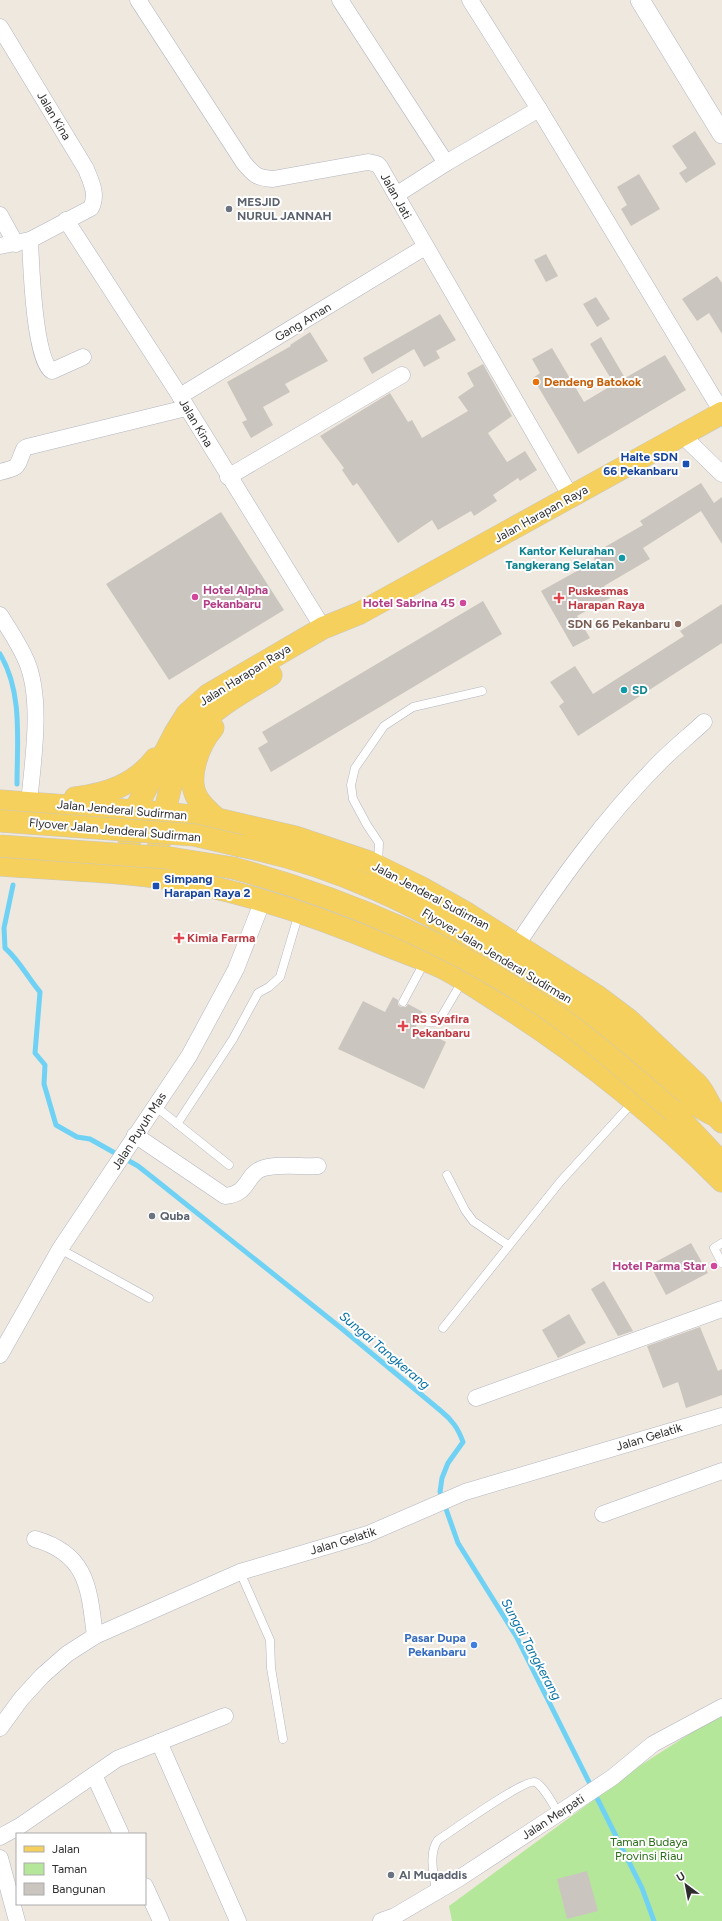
<svg xmlns="http://www.w3.org/2000/svg" width="722" height="1921" viewBox="0 0 722 1921" font-family="Figtree,sans-serif">
	<style>
		.green { fill: #b5e79a }
		.lines { fill: none; stroke-linecap: round; stroke-linejoin: round }
		.stream { stroke: #6fd2f4; stroke-width: 5 }
		.building { fill: #cac5be }
		.service-casing { stroke: #b3b5c1; stroke-width: 9 }
		.minor-casing { stroke: #b3b5c1; stroke-width: 17 }
		.tertiary-casing { stroke: #b3b5c1; stroke-width: 20 }
		.primary-casing { stroke: #c8c8c8; stroke-width: 23 }
		.service { stroke: #fff; stroke-width: 8 }
		.minor { stroke: #fff; stroke-width: 16 }
		.tertiary { stroke: #fff; stroke-width: 19 }
		.primary { stroke: #f6d05c; stroke-width: 22 }
		.primary-bridge-casing { stroke: #c8c8c8; stroke-width: 23; stroke-linecap: butt }
		.primary-bridge { stroke: #f6d05c; stroke-width: 22 }
		.worship-dot { fill: #6b7280; stroke: #fff; stroke-width: 1.5 }
		.food-dot { fill: #e8710a; stroke: #fff; stroke-width: 1.5 }
		.transit-dot { fill: #1a4fb4; stroke: #fff; stroke-width: 1.5 }
		.culture-dot { fill: #0f9aa8; stroke: #fff; stroke-width: 1.5 }
		.hotel-dot { fill: #d1479c; stroke: #fff; stroke-width: 1.5 }
		.health-dot { fill: #e0444e; stroke: #fff; stroke-width: 1.5 }
		.education-dot { fill: #8d6e63; stroke: #fff; stroke-width: 1.5 }
		.shop-dot { fill: #3f7fe0; stroke: #fff; stroke-width: 1.5 }
		.labels { text-anchor: middle; stroke-width: 4; stroke-linejoin: round; paint-order: stroke }
		.street-label { font-size: 12px; fill: #2d2d2d; stroke: #fff }
		.worship-label { font-size: 12px; font-weight: bold; fill: #5b616d; stroke: #fff; text-anchor: start }
		.food-label { font-size: 12px; font-weight: bold; fill: #c56008; stroke: #fff; text-anchor: start }
		.transit-label { font-size: 12px; font-weight: bold; fill: #164399; stroke: #fff; text-anchor: end }
		.culture-label { font-size: 12px; font-weight: bold; fill: #0d838f; stroke: #fff; text-anchor: end }
		.hotel-label { font-size: 12px; font-weight: bold; fill: #b23c85; stroke: #fff; text-anchor: end }
		.health-label { font-size: 12px; font-weight: bold; fill: #be3a42; stroke: #fff; text-anchor: start }
		.education-label { font-size: 12px; font-weight: bold; fill: #785e54; stroke: #fff; text-anchor: end }
		.shop-label { font-size: 12px; font-weight: bold; fill: #366cbe; stroke: #fff; text-anchor: end }
		.park-label { font-size: 12px; fill: #2b6e18; stroke: #fff }
		.water-label { font-size: 13px; font-style: italic; fill: #0871a5; stroke: #fff }
	</style>
	<rect width="100%" height="100%" fill="#efe8df"/>
	<path class="green" d="M 722,1713 L 722,1921 L 452,1921 L 449,1906 L 641,1765 Z"/>
	<g class="lines">
		<g class="stream">
			<path d="M 0,654 C 23,692 17,742 17,784"/>
			<path d="M 13,885 L 4,928 L 5,948 C 19,960 28,978 40,992 L 35,1053 L 45,1065 L 44,1084 L 56,1125 L 77,1137 L 90,1139 L 138,1166 L 152,1177 L 341,1328 L 441,1411 C 452,1420 458,1428 463,1442 L 448,1463 L 442,1478 L 440,1492 L 458,1543 L 516,1636 L 642,1888 L 654,1921"/>
		</g>
	</g>
	<g class="building">
		<path d="M 695,131 L 716,164 L 686,183 L 679,173 L 687,168 L 672,146 Z"/>
		<path d="M 639,174 L 660,209 L 631,226 L 621,209 L 627,205 L 617,187 Z"/>
		<path d="M 546,254 L 558,276 L 546,282 L 534,260 Z"/>
		<path d="M 717,276 L 722,283 L 722,334 L 709,313 L 697,321 L 682,299 Z"/>
		<path d="M 596,297 L 610,319 L 597,327 L 583,304 Z"/>
		<path d="M 440,314 L 456,340 L 436,351 L 440,358 L 424,367 L 414,349 L 372,374 L 363,358 Z"/>
		<path d="M 310,332 L 328,361 L 285,384 L 290,392 L 263,407 L 273,425 L 251,438 L 242,422 L 247,420 L 227,382 L 291,346 L 290,345 Z"/>
		<path d="M 601,337 L 625,378 L 665,355 L 686,390 L 578,454 L 533,378 L 540,373 L 532,359 L 552,348 L 584,402 L 614,384 L 590,344 Z"/>
		<path d="M 483,364 L 512,416 L 488,433 L 507,462 L 525,451 L 537,470 L 520,481 L 518,478 L 493,495 L 497,501 L 474,516 L 471,511 L 438,530 L 432,520 L 398,543 L 357,483 L 353,486 L 342,470 L 344,468 L 320,436 L 390,393 L 408,422 L 412,420 L 422,438 L 468,411 L 458,397 L 474,386 L 467,373 Z"/>
		<path d="M 701,483 L 714,503 L 722,497 L 722,544 L 701,511 L 643,548 L 650,559 L 604,586 L 610,598 L 577,616 L 590,638 L 573,647 L 541,591 L 595,561 L 594,558 L 600,554 L 598,551 L 643,525 L 640,521 Z"/>
		<path d="M 221,512 L 284,610 L 169,680 L 106,584 Z"/>
		<path d="M 483,601 L 502,634 L 271,772 L 258,748 L 268,742 L 262,732 Z"/>
		<path d="M 722,604 L 722,643 L 578,736 L 559,706 L 564,702 L 550,682 L 575,666 L 593,694 L 684,636 L 680,631 Z"/>
		<path d="M 393,997 L 398,1000 L 398,1005 L 401,1007 L 406,1007 L 408,1004 L 423,1012 L 415,1017 L 415,1020 L 417,1024 L 416,1027 L 446,1042 L 424,1089 L 338,1049 L 363,1001 L 385,1012 Z"/>
		<path d="M 691,1243 L 708,1273 L 666,1295 L 650,1265 Z"/>
		<path d="M 604,1281 L 633,1331 L 618,1336 L 591,1289 Z"/>
		<path d="M 569,1314 L 586,1343 L 558,1358 L 542,1330 Z"/>
		<path d="M 700,1327 L 718,1371 L 722,1369 L 722,1395 L 686,1408 L 678,1382 L 663,1388 L 647,1346 Z"/>
		<path d="M 587,1871 L 598,1911 L 567,1919 L 557,1879 Z"/>
	</g>
	<g class="lines">
		<defs>
			<g id="service">
				<path d="M 378,864 L 379,843 L 367,825 L 353,799 L 351,785 L 355,768 L 384,726 L 413,707 L 482,691"/>
				<path d="M 403,1002 L 425,961"/>
				<path d="M 420,1019 C 428,1022 432,1025 440,1019 L 463,980"/>
				<path d="M 155,1106 L 229,1165"/>
				<path d="M 177,1124 L 233,1039 L 258,993 L 269,987 L 280,977 L 299,913"/>
				<path d="M 447,1175 L 465,1210 L 473,1221 L 508,1245"/>
				<path d="M 722,1243 L 714,1248 L 722,1263"/>
				<path d="M 60,1249 L 149,1298"/>
				<path d="M 443,1328 L 560,1182 L 633,1102"/>
				<path d="M 240,1572 L 270,1640 L 271,1668 L 283,1739"/>
				<path d="M 436,1892 C 434,1876 428,1853 438,1840 C 452,1831 524,1779 535,1782 C 543,1785 554,1806 559,1814"/>
			</g>
			<g id="minor">
				<path d="M 138,0 L 244,163 C 254,175 257,178 273,179 L 368,162 L 377,164 L 380,167 L 571,497"/>
				<path d="M 340,0 L 446,163"/>
				<path d="M 470,0 L 539,109 L 722,412"/>
				<path d="M 0,27 L 86,169 C 91,182 98,194 91,208 L 30,240 L 0,246"/>
				<path d="M 396,195 L 446,163 L 539,109"/>
				<path d="M 0,215 L 16,244"/>
				<path d="M 66,220 L 180,396 L 323,628"/>
				<path d="M 30,240 C 31,262 34,361 52,371 L 83,357"/>
				<path d="M 180,396 L 425,247"/>
				<path d="M 683,436 L 722,474"/>
				<path d="M 0,472 C 20,467 16,468 24,449 L 27,447 L 186,408"/>
				<path d="M 228,477 L 402,375"/>
				<path d="M 0,615 C 9,629 19,644 26,660 C 43,698 33,761 29,802"/>
				<path d="M 517,945 C 560,880 606,816 661,761 C 675,747 690,735 704,722"/>
				<path d="M 135,1135 L 225,1196 C 249,1194 245,1176 261,1169 C 275,1163 302,1167 318,1166"/>
				<path d="M 0,1355 L 60,1249 L 189,1056 L 236,969 L 263,900"/>
				<path d="M 476,1398 L 722,1309"/>
				<path d="M 603,1514 L 722,1471"/>
				<path d="M 35,1539 C 88,1554 89,1589 95,1636"/>
				<path d="M 0,1728 L 21,1699 L 42,1676 L 67,1654 L 95,1636 L 240,1572 L 368,1534 L 465,1492 L 722,1416"/>
				<path d="M 159,1742 L 238,1921"/>
				<path d="M 94,1775 L 121,1834"/>
				<path d="M 0,1837 L 20,1826 L 117,1759 L 225,1716"/>
				<path d="M 0,1858 L 17,1921"/>
				<path d="M 145,1886 L 161,1921"/>
				<path d="M 381,1921 L 395,1916 L 458,1879 L 562,1811 L 613,1777 L 653,1744 L 722,1707"/>
			</g>
			<path id="tertiary" d="M 640,0 L 722,134"/>
			<g id="primary">
				<path d="M 213,728 C 199,744 185,779 198,799 C 203,807 210,813 217,819"/>
				<path d="M 75,798 C 106,794 135,785 155,759"/>
				<path d="M 0,801 L 164,813 L 217,819 L 295,837 L 369,862 L 422,888 L 463,911 L 597,996 L 629,1020 L 697,1084 C 708,1096 710,1111 722,1122"/>
				<path d="M 241,846 C 335,864 421,907 501,956 C 533,976 565,995 594,1018 C 614,1033 633,1050 652,1067 C 672,1085 689,1103 714,1115"/>
				<path d="M 170,858 L 233,868"/>
				<path d="M 0,865 C 66,870 134,871 198,884 C 264,898 327,920 388,946 C 405,953 424,959 441,967 C 461,977 481,991 500,1003 C 580,1054 655,1114 722,1181"/>
				<path d="M 124,873 L 135,810 L 175,733 L 187,714 L 208,695 L 323,628 L 360,613 L 722,413"/>
				<path d="M 154,875 C 161,832 170,756 201,724 C 220,704 247,690 271,675"/>
				<path d="M 673,1111 L 716,1157"/>
			</g>
		</defs>
		<use href="#service" class="service-casing"/>
		<use href="#minor" class="minor-casing"/>
		<use href="#tertiary" class="tertiary-casing"/>
		<use href="#primary" class="primary-casing"/>
		<use href="#service" class="service"/>
		<use href="#minor" class="minor"/>
		<use href="#tertiary" class="tertiary"/>
		<use href="#primary" class="primary"/>
		<defs>
			<g id="primary-bridge">
				<path d="M 0,821 L 194,835 L 241,846"/>
				<path d="M 0,846 L 170,858"/>
				<path d="M 233,868 C 347,899 462,948 559,1017 C 599,1046 636,1079 673,1111"/>
			</g>
		</defs>
		<use href="#primary-bridge" class="primary-bridge-casing"/>
		<use href="#primary-bridge" class="primary-bridge"/>
	</g>
	<g class="worship-dot">
		<circle cx="229" cy="209" r="4"/>
		<circle cx="152" cy="1216" r="4"/>
		<circle cx="391" cy="1875" r="4"/>
	</g>
	<circle class="food-dot" cx="536" cy="382" r="4"/>
	<g class="transit-dot">
		<rect x="682" y="460" width="8" height="8" rx="2"/>
		<rect x="152" y="882" width="8" height="8" rx="2"/>
	</g>
	<g class="culture-dot">
		<circle cx="622" cy="558" r="4"/>
		<circle cx="624" cy="690" r="4"/>
	</g>
	<g class="hotel-dot">
		<circle cx="195" cy="597" r="4"/>
		<circle cx="463" cy="603" r="4"/>
		<circle cx="714" cy="1266" r="4"/>
	</g>
	<g class="health-dot">
		<path d="M557 592h4v4h4v4h-4v4h-4v-4h-4v-4h4z"/>
		<path d="M177 932h4v4h4v4h-4v4h-4v-4h-4v-4h4z"/>
		<path d="M401 1020h4v4h4v4h-4v4h-4v-4h-4v-4h4z"/>
	</g>
	<circle class="education-dot" cx="678" cy="624" r="4"/>
	<circle class="shop-dot" cx="474" cy="1645" r="4"/>
	<g class="labels">
		<g class="street-label">
			<text transform="translate(54 116) rotate(59)" y="4">Jalan Kina</text>
			<text transform="translate(396 196) rotate(61)" y="4">Jalan Jati</text>
			<text transform="translate(303 322) rotate(-31)" y="4">Gang Aman</text>
			<text transform="translate(196 423) rotate(59)" y="4">Jalan Kina</text>
			<text transform="translate(541 514) rotate(-29)" y="4">Jalan Harapan Raya</text>
			<text transform="translate(245 675) rotate(-32)" y="4">Jalan Harapan Raya</text>
			<text transform="translate(122 810) rotate(5)" y="4">Jalan Jenderal Sudirman</text>
			<text transform="translate(115 830) rotate(5)" y="4">Flyover Jalan Jenderal Sudirman</text>
			<text transform="translate(431 896) rotate(28)" y="4">Jalan Jenderal Sudirman</text>
			<text transform="translate(497 956) rotate(31)" y="4">Flyover Jalan Jenderal Sudirman</text>
			<text transform="translate(139 1131) rotate(-57)" y="4">Jalan Puyuh Mas</text>
			<text transform="translate(649 1437) rotate(-17)" y="4">Jalan Gelatik</text>
			<text transform="translate(343 1541) rotate(-17)" y="4">Jalan Gelatik</text>
			<text transform="translate(553 1817) rotate(-33)" y="4">Jalan Merpati</text>
		</g>
		<g class="worship-label">
			<text x="237" y="206">MESJID<tspan x="237" dy="14">NURUL JANNAH</tspan></text>
			<text x="160" y="1220">Quba</text>
			<text x="399" y="1879">Al Muqaddis</text>
		</g>
		<g class="food-label">
			<text x="544" y="386">Dendeng Batokok</text>
		</g>
		<g class="transit-label">
			<text x="678" y="461">Halte SDN<tspan x="678" dy="14">66 Pekanbaru</tspan></text>
			<text x="164" y="883" text-anchor="start">Simpang<tspan x="164" dy="14">Harapan Raya 2</tspan></text>
		</g>
		<g class="culture-label">
			<text x="614" y="555">Kantor Kelurahan<tspan x="614" dy="14">Tangkerang Selatan</tspan></text>
			<text x="632" y="694" text-anchor="start">SD</text>
		</g>
		<g class="hotel-label">
			<text x="203" y="594" text-anchor="start">Hotel Alpha<tspan x="203" dy="14">Pekanbaru</tspan></text>
			<text x="455" y="607">Hotel Sabrina 45</text>
			<text x="706" y="1270">Hotel Parma Star</text>
		</g>
		<g class="health-label">
			<text x="568" y="595">Puskesmas<tspan x="568" dy="14">Harapan Raya</tspan></text>
			<text x="187" y="942">Kimia Farma</text>
			<text x="412" y="1023">RS Syafira<tspan x="412" dy="14">Pekanbaru</tspan></text>
		</g>
		<g class="education-label">
			<text x="670" y="628">SDN 66 Pekanbaru</text>
		</g>
		<g class="shop-label">
			<text x="466" y="1642">Pasar Dupa<tspan x="466" dy="14">Pekanbaru</tspan></text>
		</g>
		<g class="park-label">
			<text x="649" y="1846">Taman Budaya<tspan x="649" dy="14">Provinsi Riau</tspan></text>
		</g>
		<g class="water-label">
			<text transform="translate(385 1350) rotate(40)" y="5">Sungai Tangkerang</text>
			<text transform="translate(532 1649) rotate(62)" y="5">Sungai Tangkerang</text>
		</g>
	</g>
	<rect x="16" y="1833" width="130" height="72" fill="#ffffff" stroke="#ababab"/>
	<rect x="24" y="1846" width="20" height="6" fill="#f6d05c" stroke="#ababab"/>
	<text x="52" y="1853" font-size="12" fill="#2d2d2d">Jalan</text>
	<rect x="24" y="1863" width="20" height="12" fill="#b5e79a" stroke="#ababab"/>
	<text x="52" y="1873" font-size="12" fill="#2d2d2d">Taman</text>
	<rect x="24" y="1883" width="20" height="12" fill="#cac5be" stroke="#ababab"/>
	<text x="52" y="1893" font-size="12" fill="#2d2d2d">Bangunan</text>
	<g transform="translate(686 1885) rotate(328)" stroke="#ffffff" stroke-width="3" paint-order="stroke">
	<path d="M0-3L7 15L0 10L-7 15Z" fill="#2d2d2d"/>
	<text y="-6" font-size="11" font-weight="bold" text-anchor="middle" fill="#2d2d2d">U</text>
	</g>
</svg>
